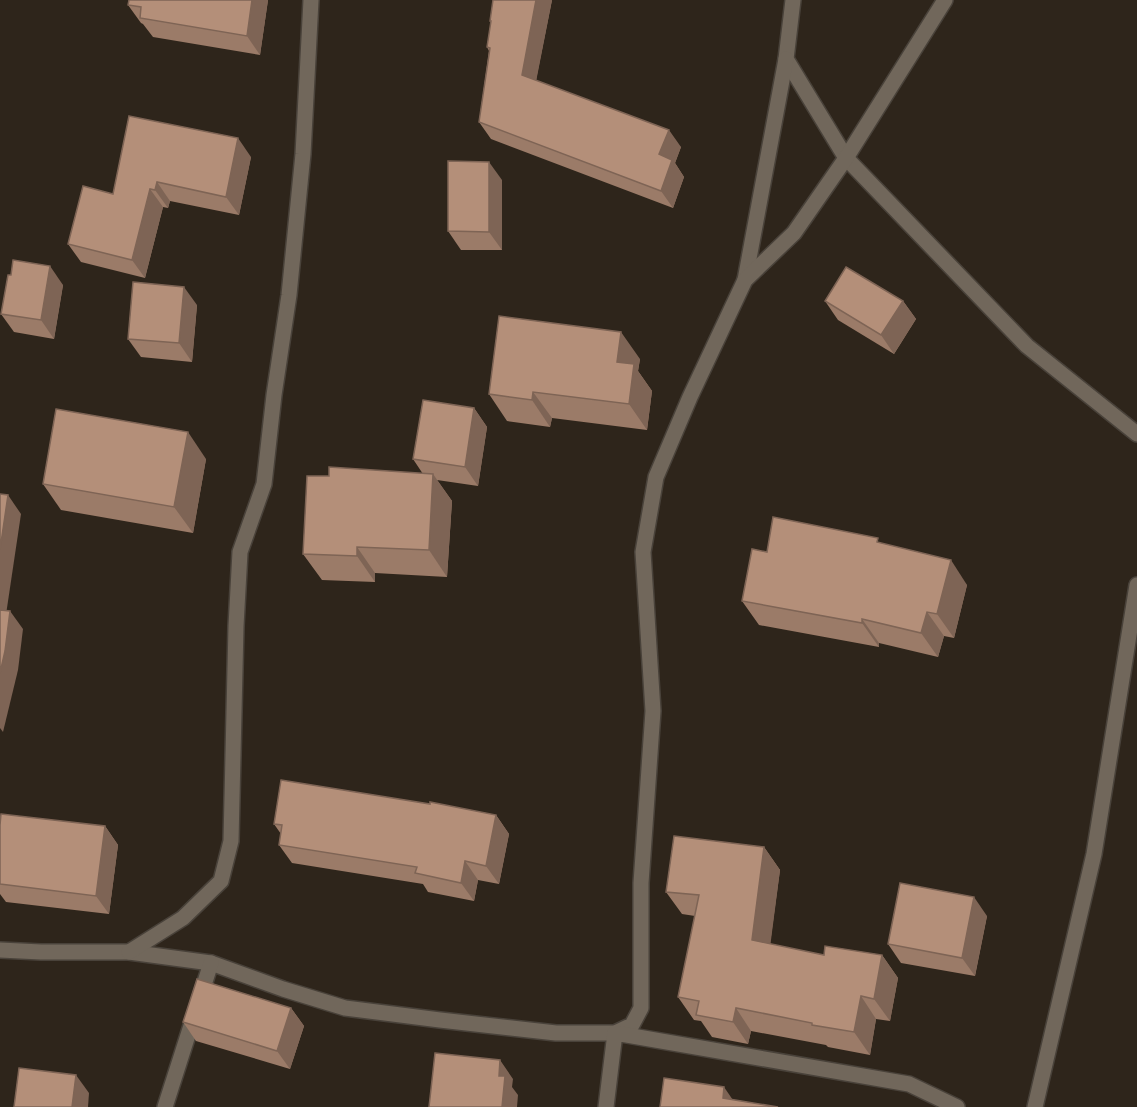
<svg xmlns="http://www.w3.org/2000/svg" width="1137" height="1107" viewBox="0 0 1137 1107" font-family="Roboto,sans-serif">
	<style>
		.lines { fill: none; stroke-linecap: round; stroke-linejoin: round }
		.street-casing { stroke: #49423a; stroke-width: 18 }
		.street { stroke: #71675b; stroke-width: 15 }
		.wall { fill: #9b7b68 }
		.shaded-wall { fill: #7e6455 }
		.building { fill: #b48f79; stroke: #7e6455; stroke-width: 1.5 }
	</style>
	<rect width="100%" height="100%" fill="#2e251b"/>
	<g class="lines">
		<defs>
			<g id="street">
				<path d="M 793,0 L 786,59 L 846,158 L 1027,346 L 1137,434"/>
				<path d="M 745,280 L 786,59"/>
				<path d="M 0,950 L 41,952 L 129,952 L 211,963 L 283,989 L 345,1008 L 440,1020 L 556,1033 L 615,1033 L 632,1025 L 641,1008 L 641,883 L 653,711 L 643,552 L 656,477 L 690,397 L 745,280 L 794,233 L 846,158 L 945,0"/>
				<path d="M 129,952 L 183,918 L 221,881 L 231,841 L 236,626 L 240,552 L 264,484 L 274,395 L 289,295 L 303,154 L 311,0"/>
				<path d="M 165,1107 L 211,963"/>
				<path d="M 606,1107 L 615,1033 L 909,1084 L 957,1107"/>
				<path d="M 1035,1107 L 1094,854 L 1137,585"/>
			</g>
		</defs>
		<use href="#street" class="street-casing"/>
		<use href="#street" class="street"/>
	</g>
	<g class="wall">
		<path d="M 129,0 L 268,0 L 260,55 L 153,37 L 143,24 L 141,23 L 128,5 Z"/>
		<path d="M 552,0 L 536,80 L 681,147 L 675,163 L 684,177 L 673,208 L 491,139 L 479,122 L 489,51 L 487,47 L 491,23 L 490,21 Z"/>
		<path d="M 251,157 L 239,215 L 170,201 L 168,208 L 163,207 L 145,278 L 81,262 L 68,244 L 113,194 Z"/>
		<path d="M 502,180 L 502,250 L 461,250 L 448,231 Z"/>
		<path d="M 11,275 L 63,285 L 54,339 L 14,332 L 1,314 Z"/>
		<path d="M 825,301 L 903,301 L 916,319 L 894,354 L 838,320 Z"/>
		<path d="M 197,305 L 192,362 L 141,357 L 128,339 Z"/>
		<path d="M 640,359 L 638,371 L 652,391 L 647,430 L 552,418 L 550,427 L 507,421 L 489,394 Z"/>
		<path d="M 474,408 L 487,427 L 478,486 L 437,480 L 452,501 L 447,577 L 375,573 L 375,582 L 322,580 L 303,554 L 329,476 L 423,474 L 413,459 Z"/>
		<path d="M 206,459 L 193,533 L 61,510 L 43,484 Z"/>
		<path d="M 882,544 L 967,585 L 954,638 L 944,636 L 938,657 L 879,643 L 879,647 L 759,625 L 742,601 L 767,552 Z"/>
		<path d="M 496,815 L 509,834 L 499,884 L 478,880 L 474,901 L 428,892 L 423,884 L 292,863 L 279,845 L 281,834 L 274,824 Z"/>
		<path d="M 0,825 L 105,826 L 118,845 L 109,914 L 6,902 L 0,894 Z"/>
		<path d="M 764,847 L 780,870 L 770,944 L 824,955 L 882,955 L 898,978 L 890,1021 L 876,1019 L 870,1055 L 828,1047 L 826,1045 L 751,1031 L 748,1044 L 712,1037 L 701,1021 L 694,1020 L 678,997 L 695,916 L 682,914 L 666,892 Z"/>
		<path d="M 987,916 L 975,976 L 901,963 L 888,944 Z"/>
		<path d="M 291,1008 L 304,1026 L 290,1069 L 196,1041 L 183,1022 Z"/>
	</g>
	<g class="shaded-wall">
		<path d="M 252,0 L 268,0 L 260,55 L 247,36 Z"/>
		<path d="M 536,0 L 552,0 L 534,92 L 522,75 Z"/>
		<path d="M 669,130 L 681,147 L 675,163 L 684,177 L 673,208 L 661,191 L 659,154 Z"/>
		<path d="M 238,138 L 251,157 L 239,215 L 226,197 Z"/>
		<path d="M 489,162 L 502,180 L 502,250 L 489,232 Z"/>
		<path d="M 157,182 L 170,201 L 168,208 L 155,190 Z"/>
		<path d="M 150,189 L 163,207 L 145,278 L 132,260 Z"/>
		<path d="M 50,266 L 63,285 L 54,339 L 41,320 Z"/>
		<path d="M 184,287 L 197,305 L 192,362 L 179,343 Z"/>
		<path d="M 903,301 L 916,319 L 894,354 L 881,335 Z"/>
		<path d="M 621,332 L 640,359 L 638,371 L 652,391 L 647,430 L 629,404 L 617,362 Z"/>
		<path d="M 533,392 L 552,418 L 550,427 L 532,400 Z"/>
		<path d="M 474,408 L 487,427 L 478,486 L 465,467 Z"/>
		<path d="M 188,432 L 206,459 L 193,533 L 174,507 Z"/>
		<path d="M 433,474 L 452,501 L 447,577 L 429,550 Z"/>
		<path d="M 8,495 L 21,514 L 4,628 L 0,622 L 0,550 Z"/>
		<path d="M 357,547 L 375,573 L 375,582 L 357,556 Z"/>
		<path d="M 951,560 L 967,585 L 954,638 L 937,614 Z"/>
		<path d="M 10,611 L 23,629 L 18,670 L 3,732 L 0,728 L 0,673 Z"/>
		<path d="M 927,612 L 944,636 L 938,657 L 921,633 Z"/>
		<path d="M 862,619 L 879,643 L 879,647 L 862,623 Z"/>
		<path d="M 496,815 L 509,834 L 499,884 L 486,866 Z"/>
		<path d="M 105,826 L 118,845 L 109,914 L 96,896 Z"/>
		<path d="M 764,847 L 780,870 L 768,963 L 752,940 Z"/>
		<path d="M 465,861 L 478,880 L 474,901 L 461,883 Z"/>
		<path d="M 974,897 L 987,916 L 975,976 L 962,958 Z"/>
		<path d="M 882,955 L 898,978 L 890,1021 L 874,999 Z"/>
		<path d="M 861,996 L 876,1019 L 870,1055 L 854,1032 Z"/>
		<path d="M 291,1008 L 304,1026 L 290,1069 L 277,1051 Z"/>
		<path d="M 736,1008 L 751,1031 L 748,1044 L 733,1022 Z"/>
		<path d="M 500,1060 L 513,1079 L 512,1087 L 518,1095 L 517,1107 L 502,1107 L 499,1076 Z"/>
		<path d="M 76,1075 L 89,1093 L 88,1107 L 72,1107 Z"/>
		<path d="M 724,1087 L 737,1106 L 723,1098 Z"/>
	</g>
	<g class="building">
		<path d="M 129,0 L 252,0 L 247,36 L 140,18 L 141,7 L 128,5 Z"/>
		<path d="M 493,0 L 536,0 L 522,75 L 669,130 L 659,154 L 672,160 L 661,191 L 479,122 L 490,48 L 487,47 L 491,21 L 490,21 Z"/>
		<path d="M 129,116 L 238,138 L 226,197 L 157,182 L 155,190 L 150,189 L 132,260 L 68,244 L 83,186 L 113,194 Z"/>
		<path d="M 448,161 L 489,162 L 489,232 L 448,231 Z"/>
		<path d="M 13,260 L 50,266 L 41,320 L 1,314 L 8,275 L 11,275 Z"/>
		<path d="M 846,267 L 903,301 L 881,335 L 825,301 Z"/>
		<path d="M 133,282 L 184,287 L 179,343 L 128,339 Z"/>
		<path d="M 499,316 L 621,332 L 617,362 L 634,364 L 629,404 L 533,392 L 532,400 L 489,394 Z"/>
		<path d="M 423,400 L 474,408 L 465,467 L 413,459 Z"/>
		<path d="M 56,409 L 188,432 L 174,507 L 43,484 Z"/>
		<path d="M 329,467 L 433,474 L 429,550 L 357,547 L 357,556 L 303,554 L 307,476 L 329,476 Z"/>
		<path d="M 0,494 L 8,495 L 0,550 Z"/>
		<path d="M 773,517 L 878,538 L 877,542 L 951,560 L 937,614 L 927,612 L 921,633 L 862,619 L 862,623 L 742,601 L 752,549 L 767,552 Z"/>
		<path d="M 0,610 L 10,611 L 5,651 L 0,673 Z"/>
		<path d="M 281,780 L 430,804 L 430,802 L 496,815 L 486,866 L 465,861 L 461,883 L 415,873 L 417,867 L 279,845 L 282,825 L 274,824 Z"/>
		<path d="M 1,814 L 105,826 L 96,896 L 0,884 L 0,825 Z"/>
		<path d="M 674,836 L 764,847 L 752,940 L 824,955 L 825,946 L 882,955 L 874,999 L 861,996 L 854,1032 L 812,1025 L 812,1023 L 736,1008 L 733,1022 L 696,1015 L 699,1001 L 678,997 L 699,895 L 666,892 Z"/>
		<path d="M 900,883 L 974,897 L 962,958 L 888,944 Z"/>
		<path d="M 197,979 L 291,1008 L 277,1051 L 183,1022 Z"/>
		<path d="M 435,1053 L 500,1060 L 499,1076 L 505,1076 L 502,1107 L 429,1107 Z"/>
		<path d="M 19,1068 L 76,1075 L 72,1107 L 14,1107 Z"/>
		<path d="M 664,1078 L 724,1087 L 723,1098 L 778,1107 L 660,1107 Z"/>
	</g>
</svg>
